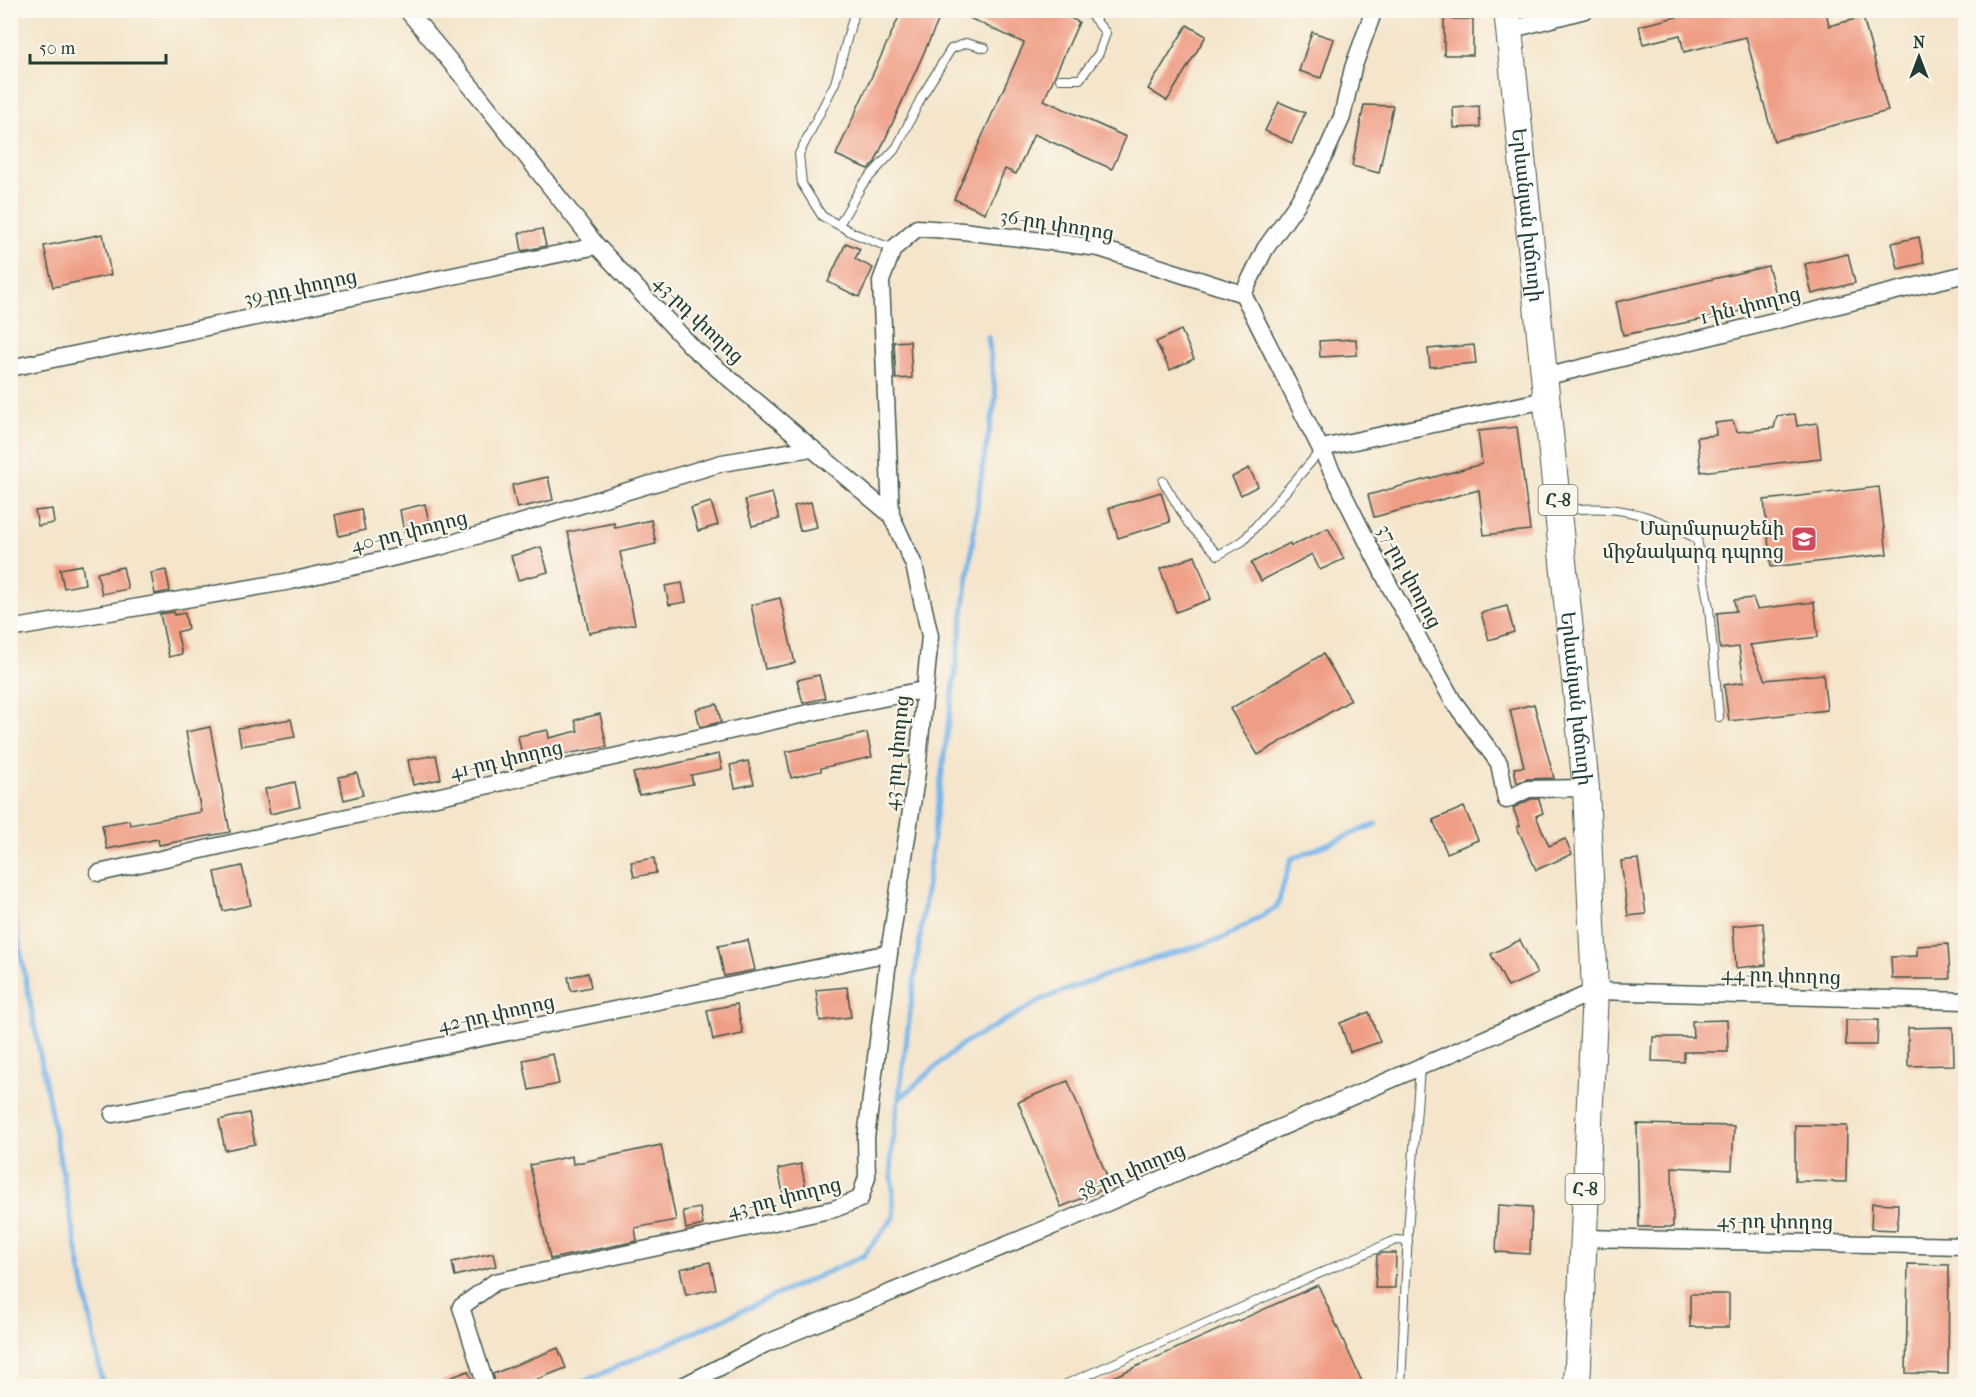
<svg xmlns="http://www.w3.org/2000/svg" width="1976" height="1397" viewBox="0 0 1976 1397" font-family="'IM FELL French Canon','Noto Serif Armenian',serif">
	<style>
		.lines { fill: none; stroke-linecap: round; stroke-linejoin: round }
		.stream { stroke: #76b5ea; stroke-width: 5 }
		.building { fill: #ef9d84 }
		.lane-casing { stroke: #3f564b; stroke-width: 10 }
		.street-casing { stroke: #3f564b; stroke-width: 19 }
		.primary-casing { stroke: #3f564b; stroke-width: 28 }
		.lane { stroke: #fff; stroke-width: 8 }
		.street { stroke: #fff; stroke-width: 16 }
		.primary { stroke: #fff; stroke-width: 26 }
		.labels { text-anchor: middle; stroke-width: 4.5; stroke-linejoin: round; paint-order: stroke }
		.shield { fill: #fbf7ec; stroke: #61756b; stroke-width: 1.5 }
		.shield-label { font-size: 18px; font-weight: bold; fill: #1f3d34 }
		.street-label { font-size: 20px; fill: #1f3d34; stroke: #fbf7ec }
		.poi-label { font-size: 20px; fill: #1f3d34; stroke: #fbf7ec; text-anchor: end }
	</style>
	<rect width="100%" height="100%" fill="#fbf7ec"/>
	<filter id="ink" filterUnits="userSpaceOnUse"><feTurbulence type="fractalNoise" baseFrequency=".0167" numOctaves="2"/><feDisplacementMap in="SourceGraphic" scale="12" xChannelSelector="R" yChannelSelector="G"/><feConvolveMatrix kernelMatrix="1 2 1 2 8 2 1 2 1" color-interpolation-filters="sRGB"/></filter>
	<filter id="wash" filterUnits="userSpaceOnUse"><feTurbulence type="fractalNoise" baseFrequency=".008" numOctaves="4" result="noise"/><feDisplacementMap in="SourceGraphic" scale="24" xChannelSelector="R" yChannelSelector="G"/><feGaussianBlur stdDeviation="1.35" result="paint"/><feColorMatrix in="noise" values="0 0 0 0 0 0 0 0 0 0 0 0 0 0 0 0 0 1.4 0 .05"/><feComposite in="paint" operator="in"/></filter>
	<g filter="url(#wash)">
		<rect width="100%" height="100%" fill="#f4e5cb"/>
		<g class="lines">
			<g class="stream">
				<path d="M 10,897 L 103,1386"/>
				<path d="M 899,1099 L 961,1045 L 1045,998 L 1130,966 L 1224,938 L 1277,907 L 1291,859 L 1376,824"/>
				<path d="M 574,1386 L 863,1256 L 894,1217 L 891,1156 L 983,463 L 996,397 L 988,337"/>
			</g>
		</g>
		<g id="blocks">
			<g class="building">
				<path d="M 902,10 L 943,10 L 875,162 L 868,169 L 836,155 Z"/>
				<path d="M 952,10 L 1053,10 L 1079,22 L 1044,100 L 1126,137 L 1112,169 L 1034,134 L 1016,174 L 1005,169 L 985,213 L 954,199 L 1024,43 Z"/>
				<path d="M 1705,10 L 1826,10 L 1829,26 L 1863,17 L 1888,111 L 1774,141 L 1746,37 L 1684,52 L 1680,35 L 1643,44 L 1639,26 Z"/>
				<rect x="1444" y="19" width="29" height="36"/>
				<path d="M 1187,25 L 1206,36 L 1167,101 L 1148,89 Z"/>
				<path d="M 1312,32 L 1334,39 L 1321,78 L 1299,71 Z"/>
				<path d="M 1279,102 L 1305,113 L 1292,143 L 1265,131 Z"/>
				<path d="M 1364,105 L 1393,106 L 1379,173 L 1352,166 Z"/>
				<path d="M 1479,106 L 1480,127 L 1454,128 L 1453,108 Z"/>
				<path d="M 542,229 L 546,246 L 522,251 L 519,233 Z"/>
				<path d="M 103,234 L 111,275 L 53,287 L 44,246 Z"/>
				<path d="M 1919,237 L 1924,263 L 1898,269 L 1892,243 Z"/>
				<path d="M 846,243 L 860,249 L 855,259 L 873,268 L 859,297 L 828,282 Z"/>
				<path d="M 1848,254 L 1855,283 L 1812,294 L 1805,264 Z"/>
				<path d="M 1768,266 L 1778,301 L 1729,314 L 1623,335 L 1616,302 Z"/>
				<path d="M 1181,330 L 1194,359 L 1170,370 L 1156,342 Z"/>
				<path d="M 1356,339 L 1357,355 L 1320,357 L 1319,341 Z"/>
				<path d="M 910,341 L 912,378 L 896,379 L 894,342 Z"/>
				<path d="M 1474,345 L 1476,363 L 1430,367 L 1428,349 Z"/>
				<path d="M 1795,414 L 1797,426 L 1817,423 L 1821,458 L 1701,472 L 1697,437 L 1716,435 L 1715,423 L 1733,421 L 1737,432 L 1774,428 L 1777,416 Z"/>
				<path d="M 1517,427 L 1530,530 L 1484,535 L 1479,490 L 1374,517 L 1368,495 L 1482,464 L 1478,431 Z"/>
				<path d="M 1249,468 L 1258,486 L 1241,495 L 1232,477 Z"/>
				<path d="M 548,477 L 553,500 L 517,508 L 512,485 Z"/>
				<path d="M 1879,487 L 1887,554 L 1771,567 L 1764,500 Z"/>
				<path d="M 1161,492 L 1170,522 L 1118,538 L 1109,508 Z"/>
				<path d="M 772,493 L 779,519 L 752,526 L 745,500 Z"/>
				<path d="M 711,502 L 718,525 L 698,531 L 691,508 Z"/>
				<path d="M 811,502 L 817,527 L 800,531 L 794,506 Z"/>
				<path d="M 425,504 L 430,526 L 404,532 L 400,510 Z"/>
				<path d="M 52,509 L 54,523 L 38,526 L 35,511 Z"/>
				<path d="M 361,509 L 365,530 L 339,536 L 335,515 Z"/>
				<path d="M 651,520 L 656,544 L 620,552 L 635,624 L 589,633 L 568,532 L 614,523 L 615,528 Z"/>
				<path d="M 1328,528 L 1344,559 L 1320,570 L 1312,554 L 1261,581 L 1251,563 L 1290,543 L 1291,546 Z"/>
				<path d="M 541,547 L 548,572 L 518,580 L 511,556 Z"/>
				<path d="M 1195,556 L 1211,599 L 1176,612 L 1160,569 Z"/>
				<path d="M 82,565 L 85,584 L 64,588 L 60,569 Z"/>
				<path d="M 123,567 L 128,589 L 102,594 L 97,573 Z"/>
				<path d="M 166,570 L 170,591 L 155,594 L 151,573 Z"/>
				<path d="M 682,583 L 686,602 L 669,605 L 665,586 Z"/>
				<path d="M 780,598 L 795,663 L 765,669 L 751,605 Z"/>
				<path d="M 1753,598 L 1757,609 L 1814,602 L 1818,637 L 1750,645 L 1765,680 L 1823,674 L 1827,710 L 1729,721 L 1724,685 L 1744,682 L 1739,647 L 1720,649 L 1717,613 L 1736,611 L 1734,600 Z"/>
				<path d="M 1507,606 L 1514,632 L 1489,640 L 1481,613 Z"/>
				<path d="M 174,612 L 174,615 L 185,613 L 188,629 L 177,632 L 182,654 L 169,657 L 160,614 Z"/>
				<path d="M 1323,654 L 1351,700 L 1258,755 L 1230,709 Z"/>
				<path d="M 819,675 L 825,698 L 803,703 L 797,680 Z"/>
				<path d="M 717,704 L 721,722 L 700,727 L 696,709 Z"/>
				<path d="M 1534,704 L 1554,778 L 1527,779 L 1517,783 L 1514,768 L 1524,767 L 1510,710 Z"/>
				<path d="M 600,714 L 607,747 L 523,761 L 518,736 L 548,730 L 549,738 L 578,731 L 575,720 Z"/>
				<path d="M 291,719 L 295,737 L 241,746 L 238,728 Z"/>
				<path d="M 210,727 L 230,832 L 159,845 L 158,839 L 107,849 L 102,825 L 129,820 L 130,825 L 201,812 L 186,732 Z"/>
				<path d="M 867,733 L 872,757 L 821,768 L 821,771 L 791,778 L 786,752 Z"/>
				<path d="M 719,754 L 722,769 L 691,775 L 693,784 L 639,795 L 633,773 Z"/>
				<path d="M 436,755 L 441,779 L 413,785 L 408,760 Z"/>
				<path d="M 748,761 L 754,784 L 735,788 L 730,765 Z"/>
				<path d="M 357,773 L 363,795 L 344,800 L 339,777 Z"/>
				<path d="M 295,782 L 300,807 L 270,814 L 265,789 Z"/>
				<path d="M 1531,799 L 1539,799 L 1543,813 L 1536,816 L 1549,846 L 1565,839 L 1572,854 L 1536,870 L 1517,827 L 1520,826 L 1513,808 Z"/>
				<path d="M 1464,807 L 1478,840 L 1447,853 L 1433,820 Z"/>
				<path d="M 654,858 L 656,873 L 634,877 L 631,862 Z"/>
				<path d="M 1638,859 L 1646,914 L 1628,916 L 1621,861 Z"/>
				<path d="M 242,866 L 251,905 L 223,911 L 215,872 Z"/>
				<path d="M 1763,923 L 1766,965 L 1736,968 L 1733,926 Z"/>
				<path d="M 748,940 L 755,970 L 724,976 L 718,946 Z"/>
				<path d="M 1520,940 L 1537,974 L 1508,987 L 1491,954 Z"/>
				<path d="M 1948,944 L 1950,979 L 1892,979 L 1891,957 L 1917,956 L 1917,946 Z"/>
				<path d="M 588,973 L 591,987 L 571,991 L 568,977 Z"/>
				<path d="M 847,987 L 851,1017 L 820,1021 L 816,990 Z"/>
				<path d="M 737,1004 L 743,1034 L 713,1040 L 707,1010 Z"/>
				<path d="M 1369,1012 L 1380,1042 L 1350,1052 L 1340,1023 Z"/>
				<path d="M 1727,1020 L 1728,1052 L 1684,1052 L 1684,1062 L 1652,1061 L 1653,1037 L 1693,1037 L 1692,1021 Z"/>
				<path d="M 1846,1020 L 1878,1020 L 1877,1045 L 1846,1045 Z"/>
				<path d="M 1953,1027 L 1954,1065 L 1908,1066 L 1908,1028 Z"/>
				<path d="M 553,1054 L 559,1084 L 529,1090 L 523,1060 Z"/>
				<path d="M 1068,1081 L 1111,1186 L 1061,1207 L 1018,1102 Z"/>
				<path d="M 249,1113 L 255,1144 L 225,1150 L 219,1120 Z"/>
				<path d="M 1637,1124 L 1734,1126 L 1732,1170 L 1672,1167 L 1673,1227 L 1639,1227 Z"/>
				<path d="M 1795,1125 L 1847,1126 L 1846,1182 L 1795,1181 Z"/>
				<path d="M 661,1145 L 676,1220 L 635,1228 L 637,1241 L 550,1259 L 530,1165 L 572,1156 L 573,1164 Z"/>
				<path d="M 801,1164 L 807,1194 L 784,1198 L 778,1169 Z"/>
				<path d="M 1872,1203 L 1898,1204 L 1897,1230 L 1871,1229 Z"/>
				<path d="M 1498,1205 L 1532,1207 L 1530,1254 L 1496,1252 Z"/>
				<path d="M 700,1208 L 703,1225 L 686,1229 L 683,1211 Z"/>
				<path d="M 493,1253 L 496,1266 L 455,1276 L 452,1262 Z"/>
				<path d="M 1382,1253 L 1396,1253 L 1395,1288 L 1375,1288 L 1377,1255 Z"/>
				<path d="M 710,1262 L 716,1289 L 686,1295 L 680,1269 Z"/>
				<path d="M 1908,1264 L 1949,1265 L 1948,1374 L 1906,1373 Z"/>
				<path d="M 1318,1285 L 1364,1386 L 1093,1386 Z"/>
				<rect x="1690" y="1294" width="39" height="33"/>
				<path d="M 558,1348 L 566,1368 L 520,1386 L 496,1386 L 493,1374 Z"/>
				<path d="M 468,1371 L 475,1386 L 431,1386 L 431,1385 Z"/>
			</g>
		</g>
	</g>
	<g filter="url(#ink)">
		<use href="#blocks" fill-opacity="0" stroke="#3f564b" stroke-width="1.5"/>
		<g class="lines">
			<defs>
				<g id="lane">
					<path d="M 855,10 L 835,83 L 799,154 L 802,184 L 822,216 L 853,233 L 893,249"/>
					<path d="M 1060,79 L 1080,79 L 1099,53 L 1106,33 L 1091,15 L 1081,10"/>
					<path d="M 839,225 L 862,185 L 897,147 L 922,96 L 951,49 L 966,43 L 985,48"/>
					<path d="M 1163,481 L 1188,523 L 1218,555 L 1243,541 L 1322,449"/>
					<path d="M 1559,512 C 1611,502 1651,514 1697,539 L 1709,608 L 1719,717"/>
					<path d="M 1062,1386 L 1396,1240 L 1408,1241"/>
					<path d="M 1401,1386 L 1408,1231 L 1420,1067"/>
				</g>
				<g id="street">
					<path d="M 407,10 L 479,96 L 597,246 L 693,348 L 891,515 L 914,565 L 930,636 L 917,772 L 889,953 L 866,1138 L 867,1177 L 860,1199 L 834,1209 L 495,1282 L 461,1307 L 486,1386"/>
					<path d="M 1509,30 L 1585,10"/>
					<path d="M 1243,294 L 1388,583 L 1453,701 L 1499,763 L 1506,800 L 1528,789 L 1586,788"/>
					<path d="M 1243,294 L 1265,249 L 1297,204 L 1323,159 L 1342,117 L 1353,68 L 1374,10"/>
					<path d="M 10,368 L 597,246"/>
					<path d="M 1544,377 L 1966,274"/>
					<path d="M 1322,448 L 1545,400"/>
					<path d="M 891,515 L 881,281 L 893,249 L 917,228 L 963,231 L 1099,248 L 1243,294"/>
					<path d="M 10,629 L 291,581 L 439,547 L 722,463 L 812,448"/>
					<path d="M 99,873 L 813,712 L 923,690"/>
					<path d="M 113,1114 L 889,953"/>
					<path d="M 1583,1238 L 1966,1246"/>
					<path d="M 683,1386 L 765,1344 L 1065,1221 L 1595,991 L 1966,1001"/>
				</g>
				<g id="primary">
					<path id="s1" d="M 1507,10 L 1586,788 L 1595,991 L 1577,1386"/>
				</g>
			</defs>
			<use href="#lane" class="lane-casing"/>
			<use href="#street" class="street-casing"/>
			<use href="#primary" class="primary-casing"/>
			<use href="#lane" class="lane"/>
			<use href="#street" class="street"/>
			<use href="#primary" class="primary"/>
		</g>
	</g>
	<defs>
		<symbol id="school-square" viewBox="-11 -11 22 22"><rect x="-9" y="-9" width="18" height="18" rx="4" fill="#d1495b" stroke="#fbf7ec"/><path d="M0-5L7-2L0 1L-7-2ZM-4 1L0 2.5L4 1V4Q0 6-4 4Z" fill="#fff"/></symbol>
	</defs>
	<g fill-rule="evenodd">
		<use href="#school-square" x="1789" y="524" width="30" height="30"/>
	</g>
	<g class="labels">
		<g class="shield">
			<rect x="1538.5" y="485" width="39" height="30" rx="4.5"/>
			<rect x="1565.5" y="1174" width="39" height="30" rx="4.5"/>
		</g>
		<g class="shield-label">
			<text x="1558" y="506">Հ-8</text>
			<text x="1585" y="1195">Հ-8</text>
		</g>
		<g class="street-label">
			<text dy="7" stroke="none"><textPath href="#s1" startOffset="206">Երևանյան խճուղի</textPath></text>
			<text transform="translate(1057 224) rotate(9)" y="7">36-րդ փողոց</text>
			<text transform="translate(300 287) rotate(-12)" y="7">39-րդ փողոց</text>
			<text transform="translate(1750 305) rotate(-14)" y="7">1-ին փողոց</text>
			<text transform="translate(699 319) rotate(44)" y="7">43-րդ փողոց</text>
			<text transform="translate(409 531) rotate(-14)" y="7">40-րդ փողոց</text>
			<text transform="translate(1410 576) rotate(62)" y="7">37-րդ փողոց</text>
			<text dy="7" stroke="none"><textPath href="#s1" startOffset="692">Երևանյան խճուղի</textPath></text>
			<text transform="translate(896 753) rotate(-84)" y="7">43-րդ փողոց</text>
			<text transform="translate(506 759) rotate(-13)" y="7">41-րդ փողոց</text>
			<text transform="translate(1781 975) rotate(2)" y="7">44-րդ փողոց</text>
			<text transform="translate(496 1013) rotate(-12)" y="7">42-րդ փողոց</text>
			<text transform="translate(1131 1170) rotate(-23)" y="7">38-րդ փողոց</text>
			<text transform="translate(784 1197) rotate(-14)" y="7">43-րդ փողոց</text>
			<text transform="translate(1775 1221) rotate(1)" y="7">45-րդ փողոց</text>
		</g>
		<g class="poi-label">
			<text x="1784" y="535">Մարմարաշենի<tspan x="1784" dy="23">միջնակարգ դպրոց</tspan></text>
		</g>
	</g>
	<rect width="1976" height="1397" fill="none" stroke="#fbf7ec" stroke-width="36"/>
	<g transform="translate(1919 57)" stroke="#fbf7ec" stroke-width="4.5" paint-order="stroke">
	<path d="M0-4.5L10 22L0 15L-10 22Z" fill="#1f3d34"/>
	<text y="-9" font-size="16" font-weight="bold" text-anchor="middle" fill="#1f3d34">N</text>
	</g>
	<path d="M30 54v9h136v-9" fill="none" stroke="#1f3d34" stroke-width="3"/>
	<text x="39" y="54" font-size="18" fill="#1f3d34" stroke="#fbf7ec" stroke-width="4.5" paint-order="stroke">50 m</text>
</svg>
